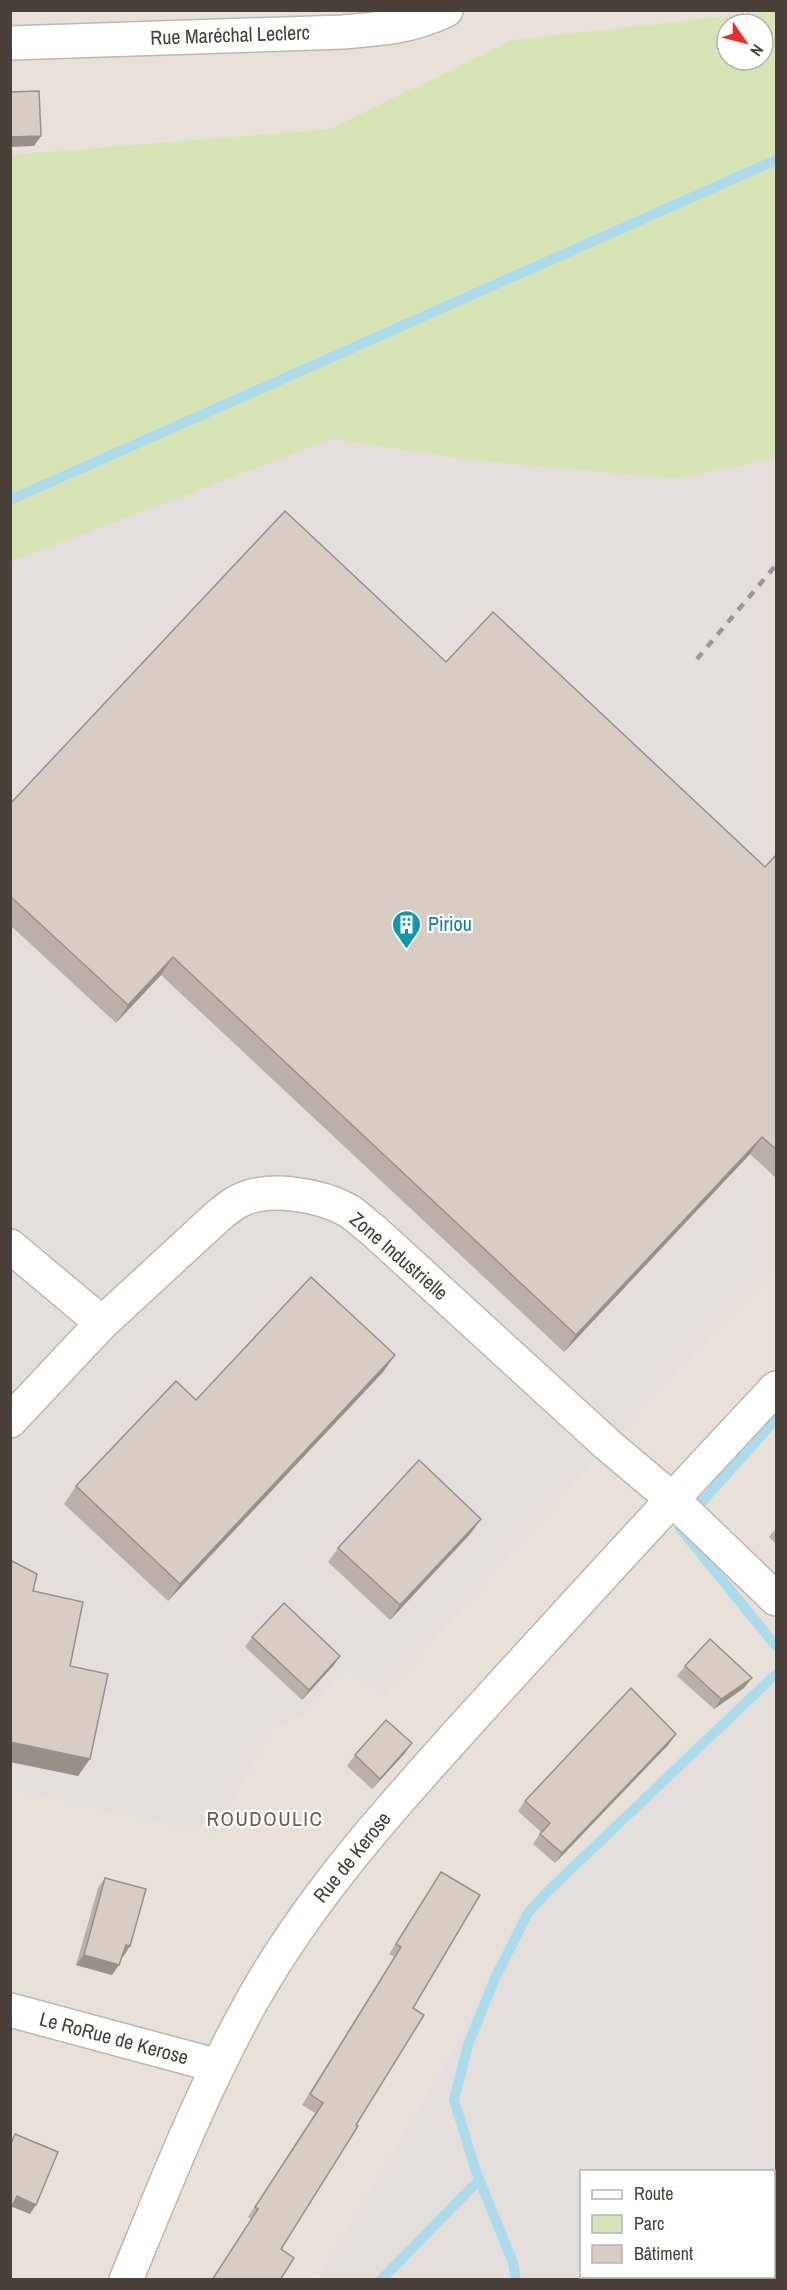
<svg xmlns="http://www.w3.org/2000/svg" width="787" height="2290" viewBox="0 0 787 2290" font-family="'Archivo Narrow',sans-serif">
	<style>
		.residential { fill: #e8e1d9; fill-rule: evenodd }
		.industrial { fill: #e4dfdc; fill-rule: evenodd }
		.green { fill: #d7e5b6; fill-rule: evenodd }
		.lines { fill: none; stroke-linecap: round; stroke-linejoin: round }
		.stream { stroke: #acdbec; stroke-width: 10 }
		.minor-casing { stroke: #bfb6ad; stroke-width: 36 }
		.minor { stroke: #fff; stroke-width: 33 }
		.rail { stroke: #989898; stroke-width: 4.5; stroke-dasharray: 8 8; stroke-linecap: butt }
		.wall { fill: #bab0a9 }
		.shaded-wall { fill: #979089 }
		.building { fill: #d8cdc4; stroke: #979089; stroke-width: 1.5 }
		.labels { text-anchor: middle; stroke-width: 4.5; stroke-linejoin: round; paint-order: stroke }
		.street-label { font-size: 20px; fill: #484039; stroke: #fff }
		.culture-label { font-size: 20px; fill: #0d838f; stroke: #fff; text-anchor: start }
		.neighbourhood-label { font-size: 21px; letter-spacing: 1.5px; fill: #6a5c51; stroke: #fff }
	</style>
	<rect width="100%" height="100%" fill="#f4f0eb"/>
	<path class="residential" d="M 11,11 L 776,11 L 776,2279 L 11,2279 ZM 727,24 L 763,24 L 763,60 L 727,60 ZM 582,2172 L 774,2172 L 774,2276 L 582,2276 Z"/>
	<g class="industrial">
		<path d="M 332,439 L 471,460 L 774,458 L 776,455 L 776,1267 L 608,1445 L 383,1697 L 349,1667 L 304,1714 L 272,1729 L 215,1834 L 11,1790 L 11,562 Z"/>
		<path d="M 776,1674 L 776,2279 L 317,2279 L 557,1877 L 694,1742 L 752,1697 ZM 582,2172 L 774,2172 L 774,2276 L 582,2276 Z"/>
	</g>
	<path class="green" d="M 776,11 L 776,455 L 774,458 L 679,479 L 471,460 L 332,439 L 11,562 L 11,155 L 330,129 L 512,40 ZM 727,24 L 763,24 L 763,60 L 727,60 Z"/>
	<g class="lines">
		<g class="stream">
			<path d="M 10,500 L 776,160"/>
			<path d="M 691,1514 L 776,1419"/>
			<path d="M 680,1528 L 776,1646"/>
			<path d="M 381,2280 L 479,2180"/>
			<path d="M 516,2280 L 513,2263 L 476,2171 L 454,2100 L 468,2045 L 495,1978 L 528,1913 L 547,1892 L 776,1674"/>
		</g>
		<defs>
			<g id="minor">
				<path d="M 10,43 L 343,32 C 379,29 413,27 446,10"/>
				<path d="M 10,1246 L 102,1323"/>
				<path d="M 10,1421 L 102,1323 L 218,1216 C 224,1211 230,1206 237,1202 C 266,1185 321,1195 349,1211 C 358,1217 366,1225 374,1231 L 608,1445 L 672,1499 L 776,1599"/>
				<path d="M 10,2010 L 218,2066"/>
				<path d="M 126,2280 C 165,2185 203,2088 253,1999 C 317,1886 405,1792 492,1696 C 586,1593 680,1490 776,1388"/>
			</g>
		</defs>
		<use href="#minor" class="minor-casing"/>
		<use href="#minor" class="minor"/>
		<path class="rail" d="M 697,659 L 776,565"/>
	</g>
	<g class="wall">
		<path d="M 446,662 L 765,867 L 777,854 L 777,1179 L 750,1154 L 564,1352 L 161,975 L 116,1023 L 10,925 L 10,804 Z"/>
		<path d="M 395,1355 L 383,1372 L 168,1601 L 64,1504 L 76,1486 L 196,1400 Z"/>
		<path d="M 777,1527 L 777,1545 L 769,1537 Z"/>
		<path d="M 471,1533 L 390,1620 L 328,1562 L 338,1548 Z"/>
		<path d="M 252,1637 L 340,1656 L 333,1666 L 302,1700 L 245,1647 Z"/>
		<path d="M 685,1666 L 744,1688 L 714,1709 L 677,1676 Z"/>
		<path d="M 669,1744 L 555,1863 L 533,1844 L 541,1832 L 518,1811 L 525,1801 Z"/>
		<path d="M 405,1753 L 372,1789 L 347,1766 L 355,1755 Z"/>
		<path d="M 441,1872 L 413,2008 L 356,2125 L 281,2249 L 280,2280 L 212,2280 L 251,2219 L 248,2217 L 315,2113 L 302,2105 L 394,1957 L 389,1954 Z"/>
		<path d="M 105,1878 L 123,1957 L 122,1956 L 112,1975 L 76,1965 L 98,1888 Z"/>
	</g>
	<g class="shaded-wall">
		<path d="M 41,136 L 34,146 L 10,147 L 10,137 Z"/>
		<path d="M 173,957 L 161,975 L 116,1023 L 128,1005 Z"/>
		<path d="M 762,1137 L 750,1154 L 564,1352 L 576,1335 Z"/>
		<path d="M 395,1355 L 383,1372 L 168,1601 L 180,1584 Z"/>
		<path d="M 481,1519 L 471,1533 L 390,1620 L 400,1605 Z"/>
		<path d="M 340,1656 L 333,1666 L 302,1700 L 309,1690 Z"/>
		<path d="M 752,1678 L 744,1688 L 714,1709 L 721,1699 Z"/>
		<path d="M 676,1734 L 669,1744 L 555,1863 L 562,1853 Z"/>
		<path d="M 10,1742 L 90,1759 L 78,1776 L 10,1762 Z"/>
		<path d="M 412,1743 L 405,1753 L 372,1789 L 380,1779 Z"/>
		<path d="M 126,1945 L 130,1946 L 123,1957 L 118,1955 Z"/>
		<path d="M 84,1955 L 119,1965 L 112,1975 L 76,1965 Z"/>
		<path d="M 17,2196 L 36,2205 L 30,2214 L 10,2206 Z"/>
	</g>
	<g class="building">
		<path d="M 39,91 L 41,136 L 10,137 L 10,92 Z"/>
		<path d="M 285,511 L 446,662 L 493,612 L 765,867 L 777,854 L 777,1150 L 762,1137 L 576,1335 L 173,957 L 128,1005 L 10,896 L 10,804 Z"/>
		<path d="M 311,1277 L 395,1355 L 180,1584 L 76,1486 L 176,1381 L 196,1400 Z"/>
		<path d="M 419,1460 L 481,1519 L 400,1605 L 338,1548 Z"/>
		<path d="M 10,1560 L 37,1574 L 33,1591 L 83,1602 L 70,1666 L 108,1674 L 90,1759 L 10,1742 Z"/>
		<path d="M 284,1603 L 340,1656 L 309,1690 L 252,1637 Z"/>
		<path d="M 710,1639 L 752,1678 L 721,1699 L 685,1666 Z"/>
		<path d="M 631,1688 L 676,1734 L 562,1853 L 540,1834 L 550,1823 L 525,1801 Z"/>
		<path d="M 386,1720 L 412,1743 L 380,1779 L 355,1755 Z"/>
		<path d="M 441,1872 L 480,1895 L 413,2008 L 424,2015 L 356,2125 L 358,2126 L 281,2249 L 294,2258 L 280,2280 L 212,2280 L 258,2209 L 255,2207 L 323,2103 L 310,2094 L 401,1947 L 396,1944 Z"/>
		<path d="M 105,1878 L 146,1889 L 130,1946 L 126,1945 L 119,1965 L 84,1955 Z"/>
		<path d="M 15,2134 L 58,2152 L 36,2205 L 17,2196 L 10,2210 L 10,2146 Z"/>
	</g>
	<defs>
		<symbol id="building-pin" viewBox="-11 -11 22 30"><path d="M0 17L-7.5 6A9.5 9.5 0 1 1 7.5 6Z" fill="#0f9aa8" stroke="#fff"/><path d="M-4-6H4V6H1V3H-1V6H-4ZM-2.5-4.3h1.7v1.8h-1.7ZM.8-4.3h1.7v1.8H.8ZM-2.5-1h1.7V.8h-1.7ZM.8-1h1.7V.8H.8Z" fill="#fff"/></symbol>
	</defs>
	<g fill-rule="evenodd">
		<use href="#building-pin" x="390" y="908" width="33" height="45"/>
	</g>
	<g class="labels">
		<g class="street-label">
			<text transform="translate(230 35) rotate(-2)" y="7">Rue Maréchal Leclerc</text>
			<text transform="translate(399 1256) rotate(41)" y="7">Zone Industrielle</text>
			<text transform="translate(352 1857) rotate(-51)" y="7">Rue de Kerose</text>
			<text transform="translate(114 2038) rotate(15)" y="7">Le RoRue de Kerose</text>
		</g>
		<g class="culture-label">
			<text x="428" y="931">Piriou</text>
		</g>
		<g class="neighbourhood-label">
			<text x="265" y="1826">ROUDOULIC</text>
		</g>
	</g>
	<rect width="787" height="2290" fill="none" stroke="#484039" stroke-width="24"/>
	<rect x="580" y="2170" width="195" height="108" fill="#ffffff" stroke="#b6b3b0" stroke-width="1.5"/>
	<rect x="592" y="2190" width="30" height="9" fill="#ffffff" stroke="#b6b3b0" stroke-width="1.5"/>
	<text x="634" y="2200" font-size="18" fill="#484039">Route</text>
	<rect x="592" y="2215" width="30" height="18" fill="#d7e5b6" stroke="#b6b3b0" stroke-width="1.5"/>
	<text x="634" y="2230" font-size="18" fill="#484039">Parc</text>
	<rect x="592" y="2245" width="30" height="18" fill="#d8cdc4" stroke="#b6b3b0" stroke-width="1.5"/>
	<text x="634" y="2260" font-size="18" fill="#484039">Bâtiment</text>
	<g transform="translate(745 42) rotate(125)"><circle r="28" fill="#ffffff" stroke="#b6b3b0" stroke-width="1.5"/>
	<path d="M0-4.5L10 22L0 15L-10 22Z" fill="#eb2d2b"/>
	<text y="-9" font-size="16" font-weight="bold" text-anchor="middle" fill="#484039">N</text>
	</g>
</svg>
